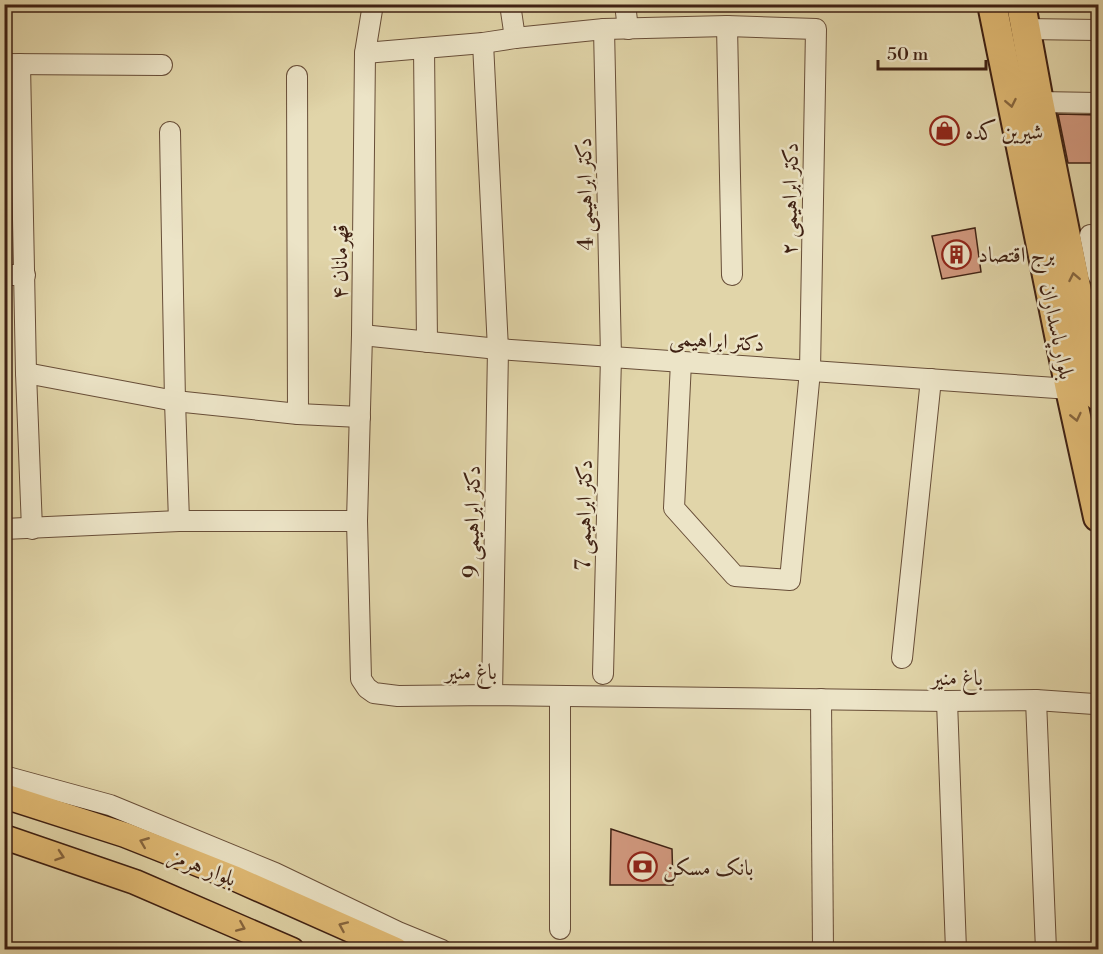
<svg xmlns="http://www.w3.org/2000/svg" width="1103" height="954" viewBox="0 0 1103 954" font-family="'Libre Bodoni',Amiri,serif">
	<style>
		.building { fill: #d1987e; stroke: #3f2113; stroke-width: 1.5 }
		.lines { fill: none; stroke-linecap: round; stroke-linejoin: round }
		.minor-casing { stroke: #684e38; stroke-width: 22 }
		.major-casing { stroke: #3f2113; stroke-width: 27 }
		.highway-casing { stroke: #3f2113; stroke-width: 32 }
		.minor { stroke: #ece4c7; stroke-width: 20 }
		.major { stroke: #e0ba74; stroke-width: 24 }
		.highway { stroke: #e0ba74; stroke-width: 28 }
		.oneway { stroke: #87663f }
		.labels { text-anchor: middle; stroke-width: 5; stroke-linejoin: round; paint-order: stroke }
		.poi-label { font-size: 22px; fill: #3f2113; stroke: #ece4c7; text-anchor: start }
		.street-label { font-size: 22px; fill: #3f2113; stroke: #ece4c7 }
	</style>
	<rect width="100%" height="100%" fill="#e1d5a9"/>
	<filter id="stains"><feTurbulence type="fractalNoise" baseFrequency=".00333" numOctaves="4"/><feColorMatrix values="0 0 0 0 .2 0 0 0 0 .09 0 0 0 0 .02 0 0 0 .5 -.17"/></filter>
	<radialGradient id="worn" r=".72"><stop offset=".6" stop-color="#630" stop-opacity="0"/><stop offset="1" stop-color="#630" stop-opacity=".3"/></radialGradient>
	<g class="building">
		<path d="M 1058,114 L 1098,115 L 1098,163 L 1068,163 Z"/>
		<path d="M 975,228 L 981,272 L 942,279 L 932,236 Z"/>
		<path d="M 611,829 L 672,849 L 673,885 L 610,885 Z"/>
	</g>
	<g class="lines">
		<defs>
			<g id="minor">
				<path d="M 510,4 L 515,38"/>
				<path d="M 625,4 L 628,29"/>
				<path d="M 727,26 L 732,275"/>
				<path d="M 1025,29 L 1098,30"/>
				<path d="M 483,43 L 498,349 L 492,695"/>
				<path d="M 424,48 L 427,342"/>
				<path d="M 365,53 L 483,43 L 515,38 L 604,29 L 727,26 L 816,29 L 810,371 L 790,580 L 735,576 L 674,508 L 681,362"/>
				<path d="M 4,64 L 162,65"/>
				<path d="M 20,64 L 26,373 L 32,529"/>
				<path d="M 297,76 L 298,414"/>
				<path d="M 1039,102 L 1098,103"/>
				<path d="M 170,132 L 175,401 L 179,521"/>
				<path d="M 1090,235 L 1098,275"/>
				<path d="M 4,275 L 25,275"/>
				<path d="M 362,335 L 498,349 L 1070,389"/>
				<path d="M 26,373 L 175,401 L 298,414 L 360,417"/>
				<path d="M 357,521 L 362,335 L 365,53 L 373,4"/>
				<path d="M 4,529 L 179,521 L 357,521 L 361,679 L 367,688 L 374,693 L 398,696 L 492,695 L 947,701 L 1036,700 L 1094,704 L 1098,706"/>
				<path d="M 902,658 L 931,379"/>
				<path d="M 603,674 L 611,357 L 604,29"/>
				<path d="M 821,699 L 823,950"/>
				<path d="M 1036,700 L 1046,950"/>
				<path d="M 947,701 L 956,950"/>
				<path d="M 4,776 L 110,805 L 275,873 L 398,932 L 442,950"/>
				<path d="M 560,929 L 560,696"/>
			</g>
			<g id="major">
				<path d="M 4,796 L 125,835 L 236,879 L 396,950"/>
				<path d="M 4,837 L 135,882 L 292,950"/>
			</g>
			<g id="highway">
				<path d="M 992,4 L 1070,389 L 1098,517"/>
				<path d="M 1021,4 L 1039,102 L 1098,396"/>
			</g>
		</defs>
		<use href="#minor" class="minor-casing"/>
		<use href="#major" class="major-casing"/>
		<use href="#highway" class="highway-casing"/>
		<use href="#minor" class="minor"/>
		<use href="#major" class="major"/>
		<use href="#highway" class="highway"/>
	</g>
	<defs><path id="oneway-chevron" d="M-2-3.5L2.5 0L-2 3.5" fill="none" stroke-width="1.6" stroke-linecap="round" stroke-linejoin="round" transform="scale(1.5)"/></defs>
	<g class="oneway">
		<use href="#oneway-chevron" transform="translate(1011 103) rotate(79)"/>
		<use href="#oneway-chevron" transform="translate(1074 277) rotate(-101)"/>
		<use href="#oneway-chevron" transform="translate(1076 417) rotate(77)"/>
		<use href="#oneway-chevron" transform="translate(144 842) rotate(-158)"/>
		<use href="#oneway-chevron" transform="translate(60 856) rotate(19)"/>
		<use href="#oneway-chevron" transform="translate(343 926) rotate(-156)"/>
		<use href="#oneway-chevron" transform="translate(241 927) rotate(23)"/>
	</g>
	<defs>
		<symbol id="shop-ring" viewBox="-11 -11 22 22"><circle r="9.5" fill="#ece4c7" stroke="#8f2418" stroke-width="1.5"/><path d="M-5-2.5h2.3a2.7 3.5 0 0 1 5.4 0H5L5.5 6h-11ZM-1.5-2.5h3a1.5 2.3 0 0 0-3 0Z" fill="#8f2418"/></symbol>
		<symbol id="building-ring" viewBox="-11 -11 22 22"><circle r="9.5" fill="#ece4c7" stroke="#8f2418" stroke-width="1.5"/><path d="M-4-6H4V6H1V3H-1V6H-4ZM-2.5-4.3h1.7v1.8h-1.7ZM.8-4.3h1.7v1.8H.8ZM-2.5-1h1.7V.8h-1.7ZM.8-1h1.7V.8H.8Z" fill="#8f2418"/></symbol>
		<symbol id="bank-ring" viewBox="-11 -11 22 22"><circle r="9.5" fill="#ece4c7" stroke="#8f2418" stroke-width="1.5"/><path d="M-6-4H6V4H-6ZM0-2.3a2.3 2.3 0 1 0 0 4.6a2.3 2.3 0 1 0 0-4.6Z" fill="#8f2418"/></symbol>
	</defs>
	<g fill-rule="evenodd">
		<use href="#shop-ring" x="928" y="114" width="33" height="33"/>
		<use href="#building-ring" x="940" y="238" width="33" height="33"/>
		<use href="#bank-ring" x="626" y="850" width="33" height="33"/>
	</g>
	<g class="labels">
		<g class="poi-label">
			<text x="965" y="139">شیرین کده</text>
			<text x="978" y="262">برج اقتصاد</text>
			<text x="663" y="875">بانک مسکن</text>
		</g>
		<g class="street-label">
			<text transform="translate(584 194) rotate(-91)" y="8">دکتر ابراهیمی 4</text>
			<text transform="translate(789 199) rotate(-89)" y="8">دکتر ابراهیمی ۲</text>
			<text transform="translate(339 262) rotate(-89)" y="8">قهرمانان ۴</text>
			<text transform="translate(1058 331) rotate(78)" y="8">بلوار پاسداران</text>
			<text transform="translate(717 340) rotate(4)" y="8">دکتر ابراهیمی</text>
			<text transform="translate(583 515) rotate(-89)" y="8">دکتر ابراهیمی 7</text>
			<text transform="translate(471 522) rotate(-89)" y="8">دکتر ابراهیمی 9</text>
			<text x="471" y="679">باغ منیر</text>
			<text x="957" y="685">باغ منیر</text>
			<text transform="translate(203 866) rotate(22)" y="8">بلوار هرمز</text>
		</g>
	</g>
	<rect width="1103" height="954" fill="none" stroke="#e1d5a9" stroke-width="24"/>
	<rect x="6" y="6" width="1091" height="942" fill="none" stroke="#3f2113" stroke-width="3"/>
	<rect x="12" y="12" width="1079" height="930" fill="none" stroke="#3f2113" stroke-width="1.5"/>
	<path d="M878 60v9h108v-9" fill="none" stroke="#3f2113" stroke-width="3"/>
	<text x="887" y="60" font-size="18" fill="#3f2113" stroke="#ece4c7" stroke-width="4.5" paint-order="stroke">50 m</text>
	<rect width="100%" height="100%" filter="url(#stains)"/>
	<rect width="100%" height="100%" fill="url(#worn)"/>
</svg>
